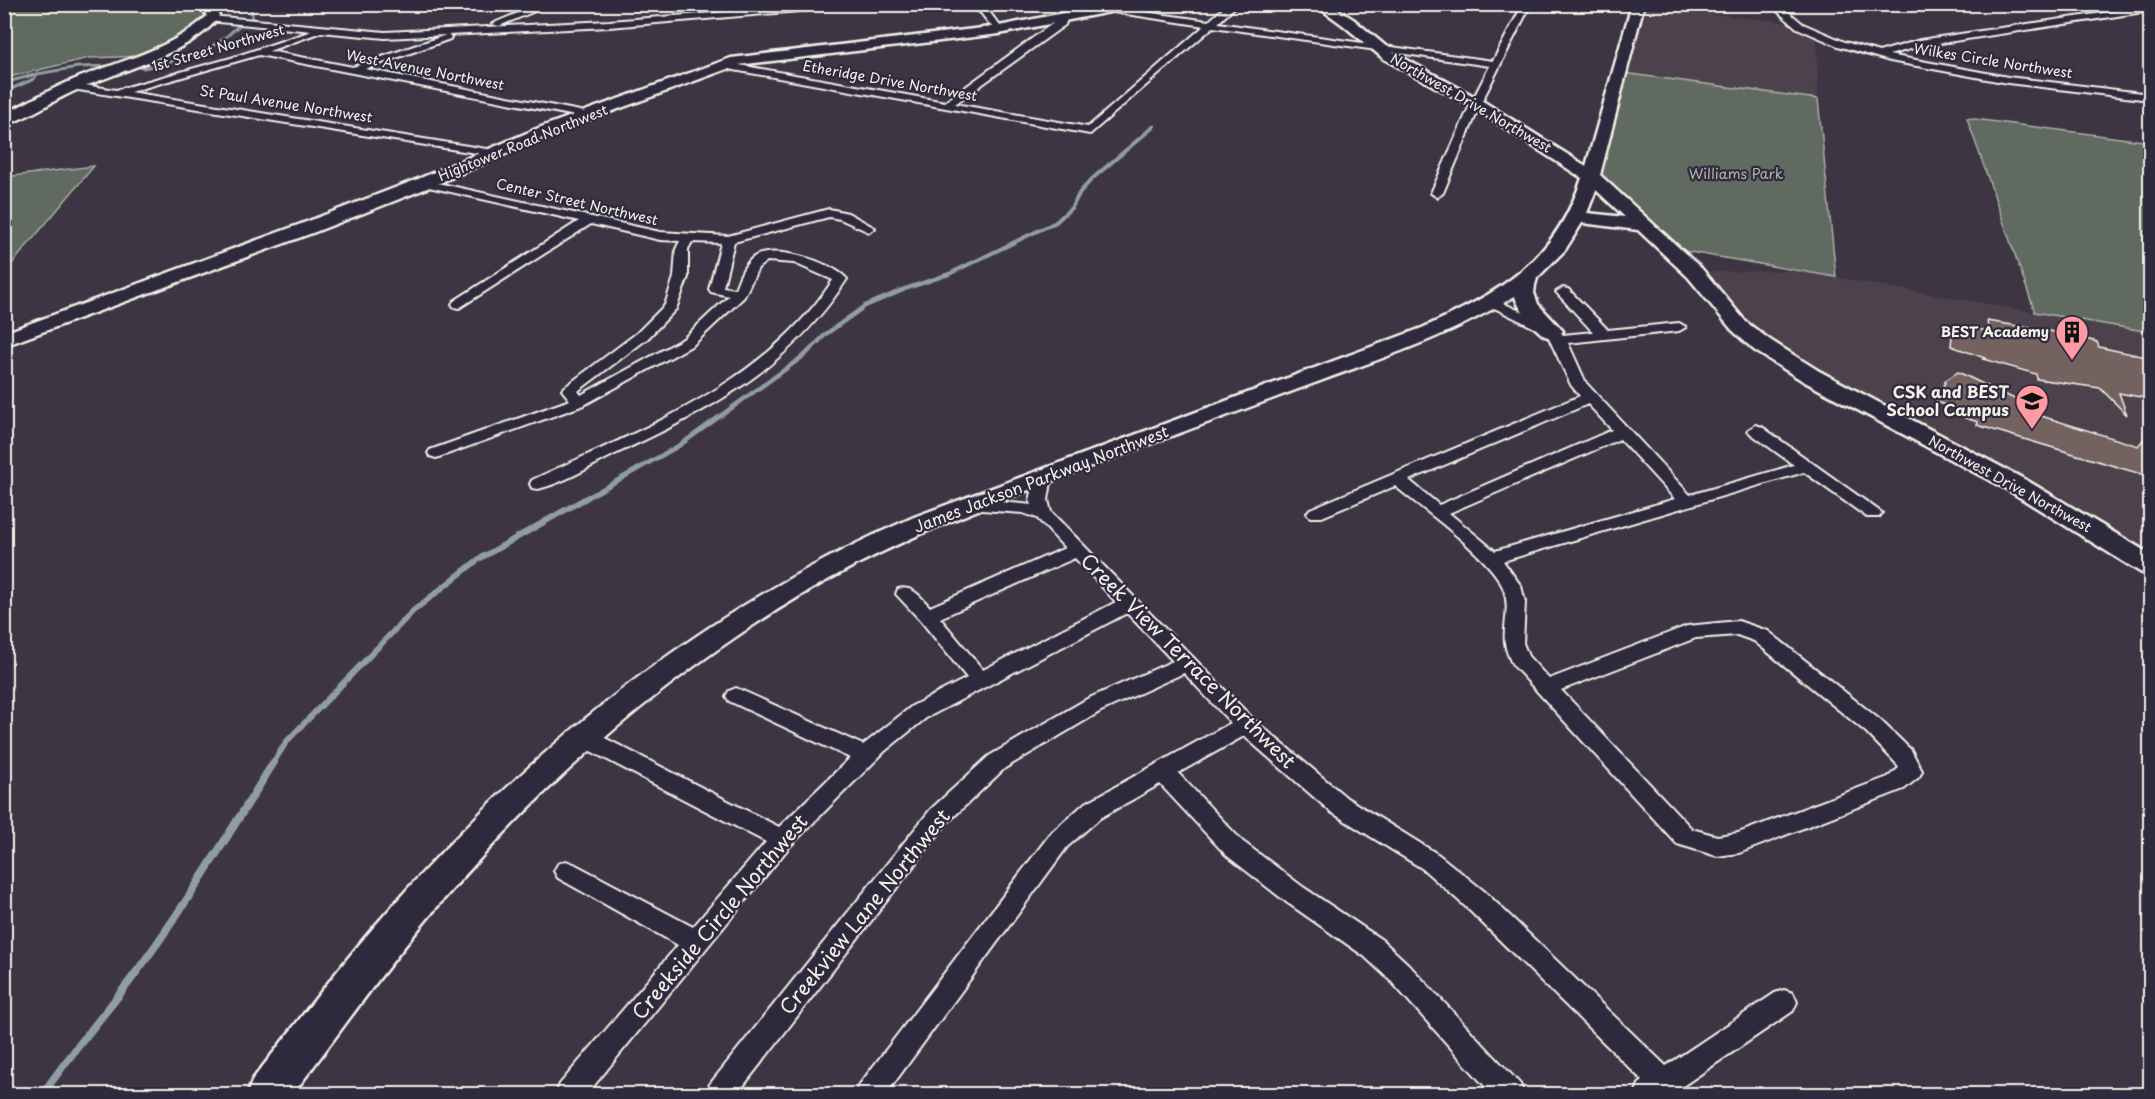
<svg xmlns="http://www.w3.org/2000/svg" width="2155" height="1099" viewBox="0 0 2155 1099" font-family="'Playpen Sans',sans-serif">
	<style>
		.built { fill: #4d424c }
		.green { fill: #606b60; stroke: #aaaea4; stroke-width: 1.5 }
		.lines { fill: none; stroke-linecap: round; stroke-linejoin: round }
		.stream-far4 { stroke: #919da6; stroke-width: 3 }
		.stream-far3 { stroke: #919da6; stroke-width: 4 }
		.stream-far2 { stroke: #919da6; stroke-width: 4.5 }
		.stream-far1 { stroke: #919da6; stroke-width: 6 }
		.stream { stroke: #919da6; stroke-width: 8 }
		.building { fill: #736260; stroke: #f4f1e8; stroke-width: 1.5 }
		.street-casing { stroke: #f4f1e8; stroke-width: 4 }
		.secondary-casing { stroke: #f4f1e8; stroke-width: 5 }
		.street { fill: #2f2a3d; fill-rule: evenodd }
		.secondary { fill: #2f2a3d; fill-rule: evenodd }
		.labels { text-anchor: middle; stroke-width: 4.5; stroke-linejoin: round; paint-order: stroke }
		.far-street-label { font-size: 14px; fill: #f4f1e8; stroke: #2f2a3d }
		.far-park-label { font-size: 14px; fill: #b1b5ab; stroke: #2f2a3d }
		.far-poi-label { font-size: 14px; font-weight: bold; fill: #f4f1e8; stroke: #2f2a3d; text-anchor: end }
		.poi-label { font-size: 16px; font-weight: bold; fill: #f4f1e8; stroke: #2f2a3d; text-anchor: end }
		.street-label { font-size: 16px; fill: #f4f1e8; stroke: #2f2a3d }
		.near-street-label { font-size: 20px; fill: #f4f1e8; stroke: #2f2a3d }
	</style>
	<rect width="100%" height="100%" fill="#3d3544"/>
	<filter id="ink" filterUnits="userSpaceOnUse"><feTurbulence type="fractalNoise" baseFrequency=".0167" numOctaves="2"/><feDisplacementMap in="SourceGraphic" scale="12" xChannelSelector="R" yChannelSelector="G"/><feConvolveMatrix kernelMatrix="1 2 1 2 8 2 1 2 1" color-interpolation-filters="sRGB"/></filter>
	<g filter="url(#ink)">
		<g class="built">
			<path d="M 1633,5 L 1791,23 L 1817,37 L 1818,99 L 1615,72 Z"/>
			<path d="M 1797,271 L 2150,332 L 2150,553 L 2135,557 L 1762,345 L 1696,272 Z"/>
		</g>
		<g class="green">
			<path d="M 4,5 L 210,5 L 215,17 L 146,56 L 89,58 L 5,78 Z"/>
			<path d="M 1615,72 L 1818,99 L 1836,277 L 1672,249 L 1594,178 Z"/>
			<path d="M 1967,118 L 2150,142 L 2150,332 L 2035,312 Z"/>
			<path d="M 94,166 L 5,272 L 5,177 Z"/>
		</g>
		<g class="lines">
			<g class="stream-far4">
				<path d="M 143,68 C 169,63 196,57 219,42 C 233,33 235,25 252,18 L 252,11 L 243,4"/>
				<path d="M 4,83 L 37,74"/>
				<path d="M 4,92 L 34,79 L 37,74 L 78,67 L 111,66"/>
				<path d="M 1151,129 L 1154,126"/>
			</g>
			<path class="stream-far3" d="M 899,291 L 949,274 L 1056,222 L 1072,207 L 1080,192 L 1092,179 L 1153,127"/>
			<path class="stream-far2" d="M 585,499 L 680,445 L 805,355 L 826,334 L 865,306 L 903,290"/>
			<path class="stream-far1" d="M 273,763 L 287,741 L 413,611 L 479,559 L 588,497"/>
			<path class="stream" d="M 43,1094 C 69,1055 100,1020 129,982 C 182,912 227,836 274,762"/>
		</g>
		<g class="building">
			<path d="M 1987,321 L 2085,337 L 2086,339 L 2097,342 L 2099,347 L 2151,358 L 2151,399 L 2119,393 L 2127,415 L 2100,388 L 2037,379 L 2036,374 L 1983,359 L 1985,358 L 1951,346 L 1953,325 L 1989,331 Z"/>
			<path d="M 1958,372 L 2027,405 L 2025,411 L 2138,446 L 2151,430 L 2151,477 L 1977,425 L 1978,422 L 1965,418 L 1967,412 L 1936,402 L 1946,380 Z"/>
		</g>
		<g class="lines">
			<defs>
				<g id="street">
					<path d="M 539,4 L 552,4 L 499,26 L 492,24 Z"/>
					<path d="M 828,4 L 883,4 L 609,27 L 448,35 L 451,37 L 450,39 L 365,69 L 590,113 L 591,115 L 586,118 L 259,55 L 130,92 L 499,151 L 500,153 L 495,156 L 72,89 L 67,86 L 72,83 L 116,90 L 231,58 L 312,31 L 208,21 L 207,19 L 211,16 L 385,32 L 609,21 ZM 321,32 L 385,38 L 446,35 L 353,67 L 269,51 Z"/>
					<path d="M 931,4 L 981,6 L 987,9 L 1003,30 L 996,32 L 981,13 L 976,10 Z"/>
					<path d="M 1061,4 L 1087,4 L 1209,21 L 1228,4 L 1238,4 L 1218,23 L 1493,61 L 1523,4 L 1531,4 L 1481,103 L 1443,193 L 1437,197 L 1431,193 L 1471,103 L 1490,66 L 1213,27 L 1090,134 L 723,68 L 718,65 L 723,62 L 945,102 L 1063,16 L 1067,19 L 1065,25 L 955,104 L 1088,127 L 1204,26 Z"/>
					<path d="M 1769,4 L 1779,4 L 1803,24 L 1845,42 L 1879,52 L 1920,40 L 2150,6 L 2150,11 L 1921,46 L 1889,55 L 2008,77 L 2150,94 L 2150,100 L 2008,83 L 1890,61 L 1838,46 L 1797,28 Z"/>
					<path d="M 424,180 L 660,232 L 728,236 L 829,209 L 848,213 L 875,228 L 869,232 L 840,219 L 829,217 L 734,242 L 723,287 L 735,289 C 739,278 744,264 754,257 C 774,244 832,262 847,279 C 787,371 709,410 613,455 C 589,467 564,483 538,489 L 532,488 L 530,484 L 532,480 C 642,429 763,386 833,280 L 794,263 L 767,261 L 758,268 L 744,297 L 693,345 L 584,405 L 436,458 L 430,456 L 428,453 L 430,450 L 570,400 L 562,390 L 565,387 L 637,333 L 665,305 L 674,277 L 676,249 L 680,241 L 660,240 L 591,224 L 459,308 L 454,307 L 452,304 L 454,301 L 579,221 L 420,185 L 418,183 ZM 692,242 L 721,243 L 709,289 L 711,292 L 729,296 L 683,339 L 581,395 L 578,391 L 647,339 L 676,309 L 688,277 L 688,249 Z"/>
					<path d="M 1563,288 L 1568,289 L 1608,330 L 1679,323 L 1686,327 L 1679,331 L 1568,343 L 1586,383 L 1690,495 L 1794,465 L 1750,433 L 1748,430 L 1756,425 L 1762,427 L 1882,513 L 1879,517 L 1867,517 L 1804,472 L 1503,561 L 1521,586 L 1525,602 L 1523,643 L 1528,656 L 1549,679 L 1687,626 L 1738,621 L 1768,631 L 1880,720 L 1911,750 L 1922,771 L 1919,777 L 1904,789 L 1739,853 L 1717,856 L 1677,844 L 1513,665 C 1495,634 1513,618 1504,590 C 1494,559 1421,508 1395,486 L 1322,517 L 1310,517 L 1307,513 L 1310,509 L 1580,396 L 1571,385 L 1547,334 L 1482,302 L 1489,298 L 1494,299 L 1557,328 L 1563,335 L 1593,332 L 1556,292 ZM 1588,404 L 1612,430 L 1439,505 L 1409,480 ZM 1620,439 L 1675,499 L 1495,551 L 1449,513 ZM 1737,635 L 1754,641 L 1866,732 L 1895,762 L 1899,768 L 1888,777 L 1738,833 L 1717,836 L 1692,829 L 1561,690 L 1696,638 Z"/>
					<path d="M 1044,471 L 1052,476 L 1048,500 L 1051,512 L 1253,719 L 1347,798 L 1439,855 L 1484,891 L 1666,1066 L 1775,993 L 1784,990 L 1793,993 L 1797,1002 L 1793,1011 L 1671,1094 L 1635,1094 L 1639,1084 L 1643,1081 L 1466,907 L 1423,869 L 1331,812 L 1244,736 L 1178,773 L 1242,841 L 1303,887 L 1382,940 L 1408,964 L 1520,1084 L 1524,1094 L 1492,1094 L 1390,980 L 1364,956 L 1285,901 L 1226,855 L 1160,784 L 1100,818 L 1067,847 L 886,1094 L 856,1094 L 860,1084 L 1051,833 L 1084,804 L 1231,723 L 1184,673 L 1101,711 L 1005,768 L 947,823 L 737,1094 L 706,1094 L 710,1084 L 931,809 L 989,756 L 1087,699 L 1173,661 L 1127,613 L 926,718 L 885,751 L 790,846 L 587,1094 L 556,1094 L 560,1084 L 678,945 L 558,878 L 554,871 L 558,864 L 566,861 L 574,864 L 693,927 L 766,842 L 577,744 L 574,738 L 577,732 L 585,730 L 593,732 L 779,827 L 850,758 L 729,701 L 726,696 L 729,691 L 736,688 L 743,691 L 863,745 L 912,706 L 967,678 L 921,621 L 896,594 L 898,589 C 913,585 921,598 930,607 L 1065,548 L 1037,518 L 1023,513 L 968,509 L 962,508 L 959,504 L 962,500 L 968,499 L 1032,505 L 1030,500 L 1036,476 ZM 1075,558 L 1116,602 L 983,670 L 940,618 Z"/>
				</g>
				<g id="secondary">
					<path d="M 201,4 L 214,4 L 219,16 C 195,52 118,71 79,89 C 54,99 30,118 4,125 L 4,114 C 25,104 45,92 66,83 C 113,62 169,52 207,16 Z"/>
					<path d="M 1108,4 L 1136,4 L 1130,8 L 999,34 L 738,65 L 553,133 L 430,187 L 315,232 L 4,346 L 4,333 L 301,224 L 418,179 L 541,127 L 731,58 L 999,26 Z"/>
					<path d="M 1314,4 L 1329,4 L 1353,19 L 1394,53 L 1481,100 L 1586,166 L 1632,4 L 1644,4 L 1600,175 L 1702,269 L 1746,322 L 1770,340 L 1819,371 L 2026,480 L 2150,554 L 2150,575 L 2140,572 L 2008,490 L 1803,381 L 1754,350 L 1732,330 L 1688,277 L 1638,230 L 1582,223 L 1565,250 L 1537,278 L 1535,285 L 1534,293 L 1538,304 L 1563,331 L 1559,335 C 1555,337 1549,338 1545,336 C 1535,330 1517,307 1515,296 C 1451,336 1379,359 1309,385 C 1213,421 1116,456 1021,493 C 946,522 872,553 803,594 C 670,673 551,776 449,893 C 393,957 344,1026 293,1094 L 247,1094 L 253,1079 C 293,1028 332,976 374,927 C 525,751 701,609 914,517 L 1422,328 C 1499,293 1554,263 1582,178 L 1471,106 L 1384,59 L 1343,25 ZM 1596,190 L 1625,217 L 1587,213 Z"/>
				</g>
			</defs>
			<use href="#street" class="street-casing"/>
			<use href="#secondary" class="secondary-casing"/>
			<use href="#street" class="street"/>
			<use href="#secondary" class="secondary"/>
		</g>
	</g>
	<defs>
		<symbol id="building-pin" viewBox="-11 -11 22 30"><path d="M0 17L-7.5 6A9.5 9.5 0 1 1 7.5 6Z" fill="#ff9aa2" stroke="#2f2a3d"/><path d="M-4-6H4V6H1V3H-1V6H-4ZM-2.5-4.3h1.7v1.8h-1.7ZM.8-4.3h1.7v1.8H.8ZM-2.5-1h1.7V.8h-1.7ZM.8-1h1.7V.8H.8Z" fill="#111"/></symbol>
		<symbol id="school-pin" viewBox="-11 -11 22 30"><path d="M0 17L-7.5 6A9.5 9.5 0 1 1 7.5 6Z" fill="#ff9aa2" stroke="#2f2a3d"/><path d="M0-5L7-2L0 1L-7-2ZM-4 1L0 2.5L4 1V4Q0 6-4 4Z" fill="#111"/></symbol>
	</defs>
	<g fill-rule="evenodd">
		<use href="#building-pin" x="2053" y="313" width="38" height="52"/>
		<use href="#school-pin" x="2013" y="382" width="38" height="52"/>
	</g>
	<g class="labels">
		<g class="far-street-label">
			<text transform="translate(218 48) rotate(-16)" y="5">1st Street Northwest</text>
			<text transform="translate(1993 61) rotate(9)" y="5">Wilkes Circle Northwest</text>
			<text transform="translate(425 70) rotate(11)" y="5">West Avenue Northwest</text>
			<text transform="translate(890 81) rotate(10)" y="5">Etheridge Drive Northwest</text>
			<text transform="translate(1471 103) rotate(30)" y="5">Northwest Drive Northwest</text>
			<text transform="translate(286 104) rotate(9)" y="5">St Paul Avenue Northwest</text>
			<text transform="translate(523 143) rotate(-22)" y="5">Hightower Road Northwest</text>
			<text transform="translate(577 202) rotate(13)" y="5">Center Street Northwest</text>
			<text transform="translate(2010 484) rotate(29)" y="5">Northwest Drive Northwest</text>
		</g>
		<g class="far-park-label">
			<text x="1736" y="179">Williams Park</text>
		</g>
		<g class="far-poi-label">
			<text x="2049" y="337">BEST Academy</text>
		</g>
		<g class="poi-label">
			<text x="2009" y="398">CSK and BEST<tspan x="2009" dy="18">School Campus</tspan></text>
		</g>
		<g class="street-label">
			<text transform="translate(1041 479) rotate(-21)" y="6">James Jackson Parkway Northwest</text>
		</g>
		<g class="near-street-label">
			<text transform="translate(1188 661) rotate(45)" y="7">Creek View Terrace Northwest</text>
			<text transform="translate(865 912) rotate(-51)" y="7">Creekview Lane Northwest</text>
			<text transform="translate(720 917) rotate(-50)" y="7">Creekside Circle Northwest</text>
		</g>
	</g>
	<rect width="2155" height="1099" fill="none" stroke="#2f2a3d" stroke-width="24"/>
	<rect x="12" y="12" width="2131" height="1075" fill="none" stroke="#f4f1e8" stroke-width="2" filter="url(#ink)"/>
</svg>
